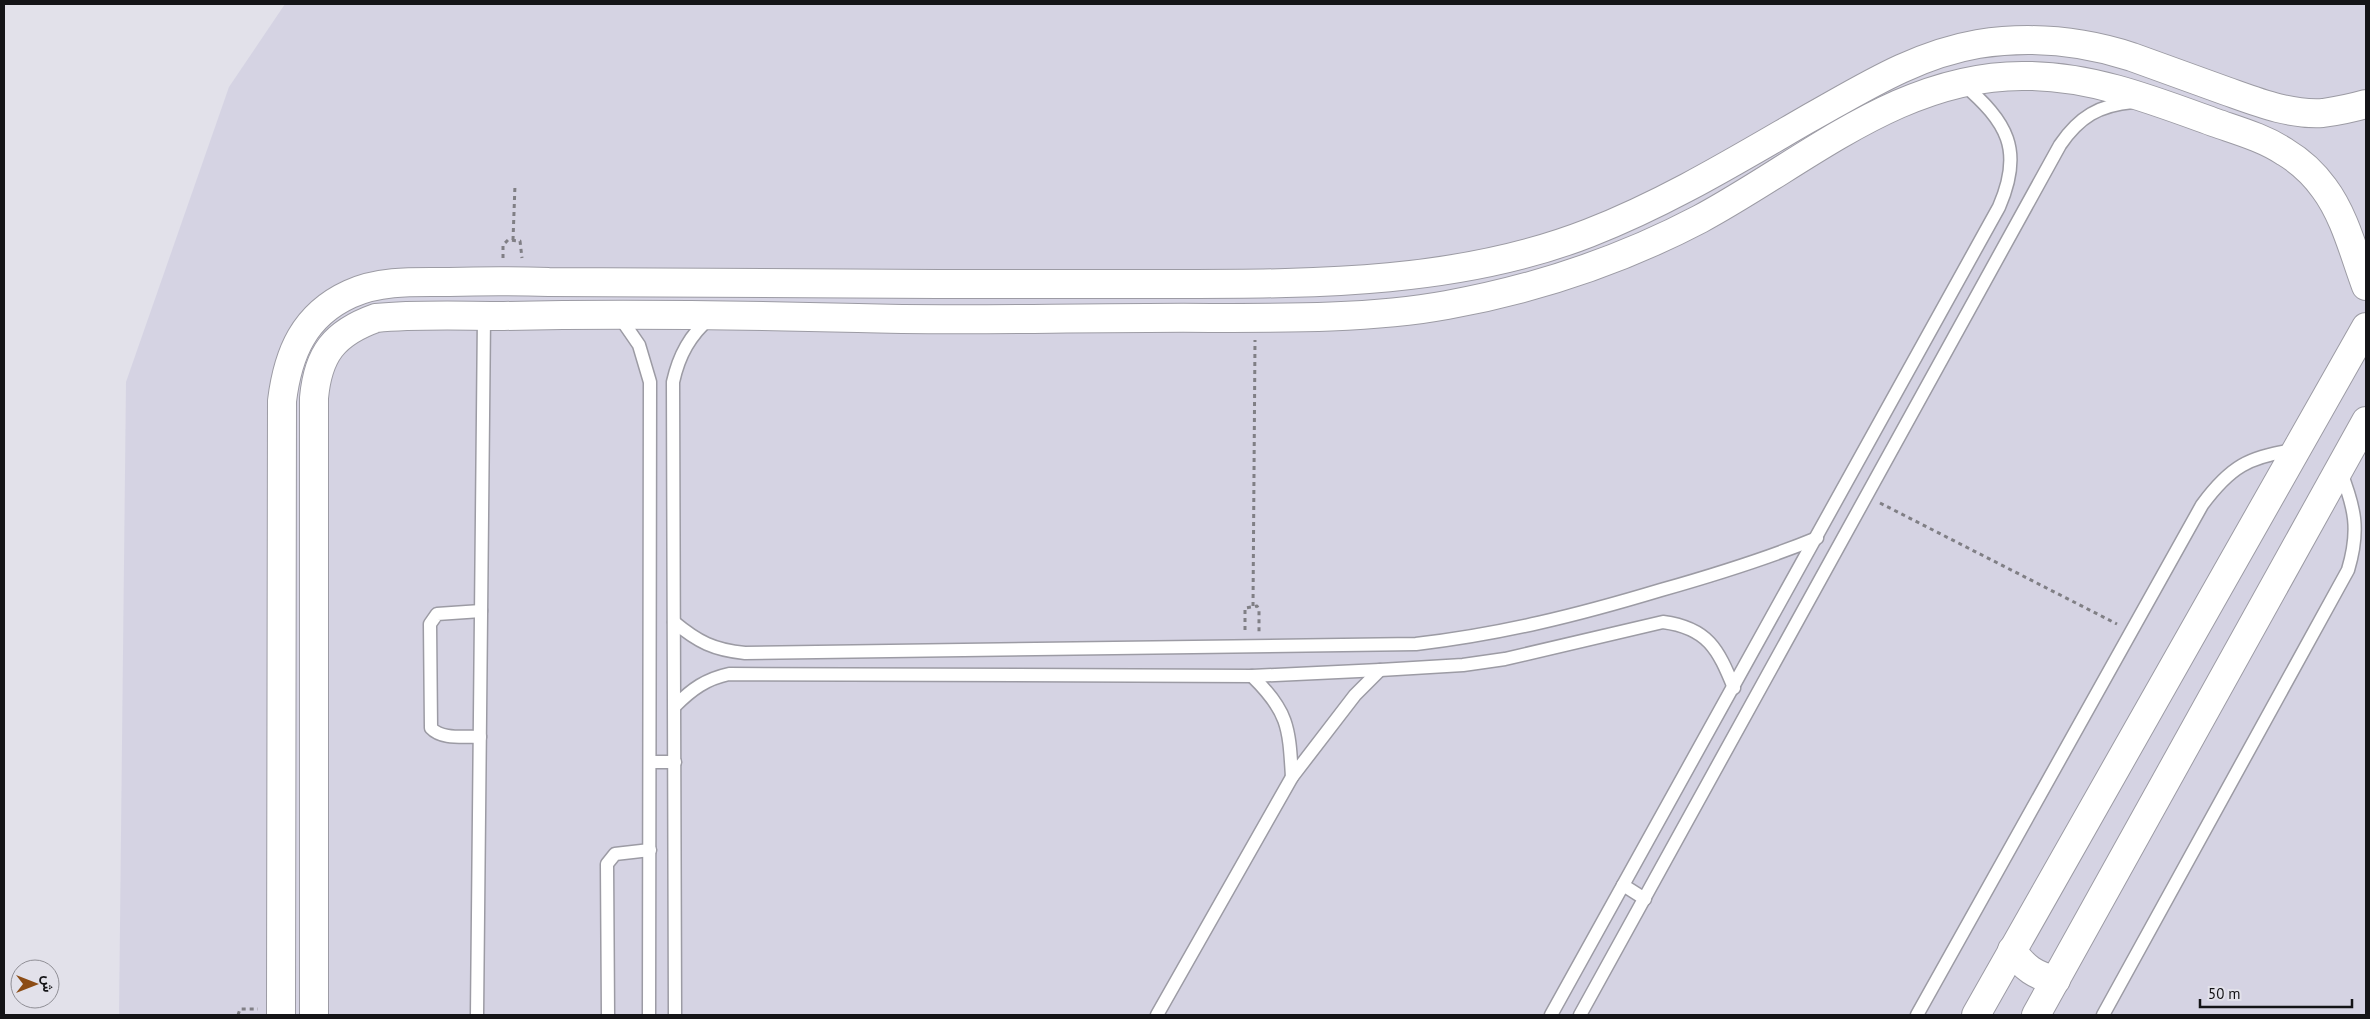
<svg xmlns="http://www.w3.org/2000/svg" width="2370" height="1019" viewBox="0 0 2370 1019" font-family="'PT Sans',Vazirmatn,sans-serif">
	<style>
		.built { fill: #d5d3e3 }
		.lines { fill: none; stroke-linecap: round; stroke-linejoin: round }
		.lane-casing { stroke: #9c9ba4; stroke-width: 15 }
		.secondary-casing { stroke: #9c9ba4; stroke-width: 30 }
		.path { stroke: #807f85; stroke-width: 3; stroke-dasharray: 4 4; stroke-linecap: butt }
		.lane { stroke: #fff; stroke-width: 12 }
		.secondary { stroke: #fff; stroke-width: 28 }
	</style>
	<rect width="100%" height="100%" fill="#e2e1ea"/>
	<path class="built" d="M 285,4 L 2366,4 L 2366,1015 L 119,1015 L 126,382 L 229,87 Z"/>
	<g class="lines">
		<defs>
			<g id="lane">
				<path d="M 619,316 L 639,345 L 650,382 L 649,1015"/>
				<path d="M 674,622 C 698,642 714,650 745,653 L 1416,644 C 1502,634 1578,615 1661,590 C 1714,575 1766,559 1817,538"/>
				<path d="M 1252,676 C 1289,712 1289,728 1292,777"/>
				<path d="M 675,706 C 692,689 706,679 729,674 L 1252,676 L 1380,670 L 1463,665 L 1505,659 L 1663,622 C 1708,628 1718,649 1734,688"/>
				<path d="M 480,737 C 464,736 442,740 431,728 L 430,624 L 437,614 L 481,611"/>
				<path d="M 651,762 L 675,762"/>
				<path d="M 1623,885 L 1645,899"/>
				<path d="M 477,1015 L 484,316"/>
				<path d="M 608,1015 L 607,864 L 615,854 L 650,850"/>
				<path d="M 675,1015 L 673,382 C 679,355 690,335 711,317"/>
				<path d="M 1157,1015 L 1292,777 L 1355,695 L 1380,670"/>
				<path d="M 1551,1015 L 1999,207 C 2024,150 2007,122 1963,84"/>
				<path d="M 1580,1015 L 2060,145 C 2079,117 2099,105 2133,102"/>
				<path d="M 1917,1015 L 2202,505 C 2230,467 2249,456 2296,450"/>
				<path d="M 2103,1015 L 2348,570 C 2360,530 2355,508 2340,470"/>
			</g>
			<g id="secondary">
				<path d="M 2012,950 C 2024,968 2036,976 2056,980"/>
				<path d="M 281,1015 L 282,401 C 288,353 304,315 350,294 C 380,280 416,282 449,282 C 482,281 516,281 549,282 C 679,283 809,284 938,284 C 1020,284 1102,284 1183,284 C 1319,284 1461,283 1589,233 C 1666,203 1735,161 1806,120 C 1862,89 1914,55 1978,44 C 2029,36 2083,41 2132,57 C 2163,68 2195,80 2226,91 C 2257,102 2289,115 2323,113 C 2337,111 2352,108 2366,104"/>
				<path d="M 314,1015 L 314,398 C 318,354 334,333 376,318 C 418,314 461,316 504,316 C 622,313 740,315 858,318 C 954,321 1051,318 1148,318 C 1244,317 1353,322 1447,305 C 1535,289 1622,260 1700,219 C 1806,162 1903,72 2030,76 C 2095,77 2155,101 2216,123 C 2239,131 2264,138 2285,152 C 2300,161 2314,174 2324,188 C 2345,216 2354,254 2366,286"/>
				<path d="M 1976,1015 L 2366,327"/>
				<path d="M 2036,1015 L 2366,421"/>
			</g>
		</defs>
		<use href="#lane" class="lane-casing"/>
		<use href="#secondary" class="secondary-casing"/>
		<g class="path">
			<path d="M 513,240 L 515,185"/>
			<path d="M 503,258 L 503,245 L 508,240 L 520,241 L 522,258"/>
			<path d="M 1880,503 L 2117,624"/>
			<path d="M 1253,606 L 1255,340"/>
			<path d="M 1245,630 L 1245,608 L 1257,606 L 1259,609 L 1259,632"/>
			<path d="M 238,1015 L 240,1009 L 258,1009"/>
		</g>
		<use href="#lane" class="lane"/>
		<use href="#secondary" class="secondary"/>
	</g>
	<rect width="2370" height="1019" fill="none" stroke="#141417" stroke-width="10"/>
	<g transform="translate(35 984) rotate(90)"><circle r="24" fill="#e2e1ea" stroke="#908f96"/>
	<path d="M0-4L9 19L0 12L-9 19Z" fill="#8c4c15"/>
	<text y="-8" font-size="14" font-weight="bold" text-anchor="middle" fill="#141417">ش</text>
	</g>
	<path d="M2200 999v8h152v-8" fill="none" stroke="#141417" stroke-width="2.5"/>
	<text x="2208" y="999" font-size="15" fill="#141417" stroke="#e2e1ea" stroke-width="4" paint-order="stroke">50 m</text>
</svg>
